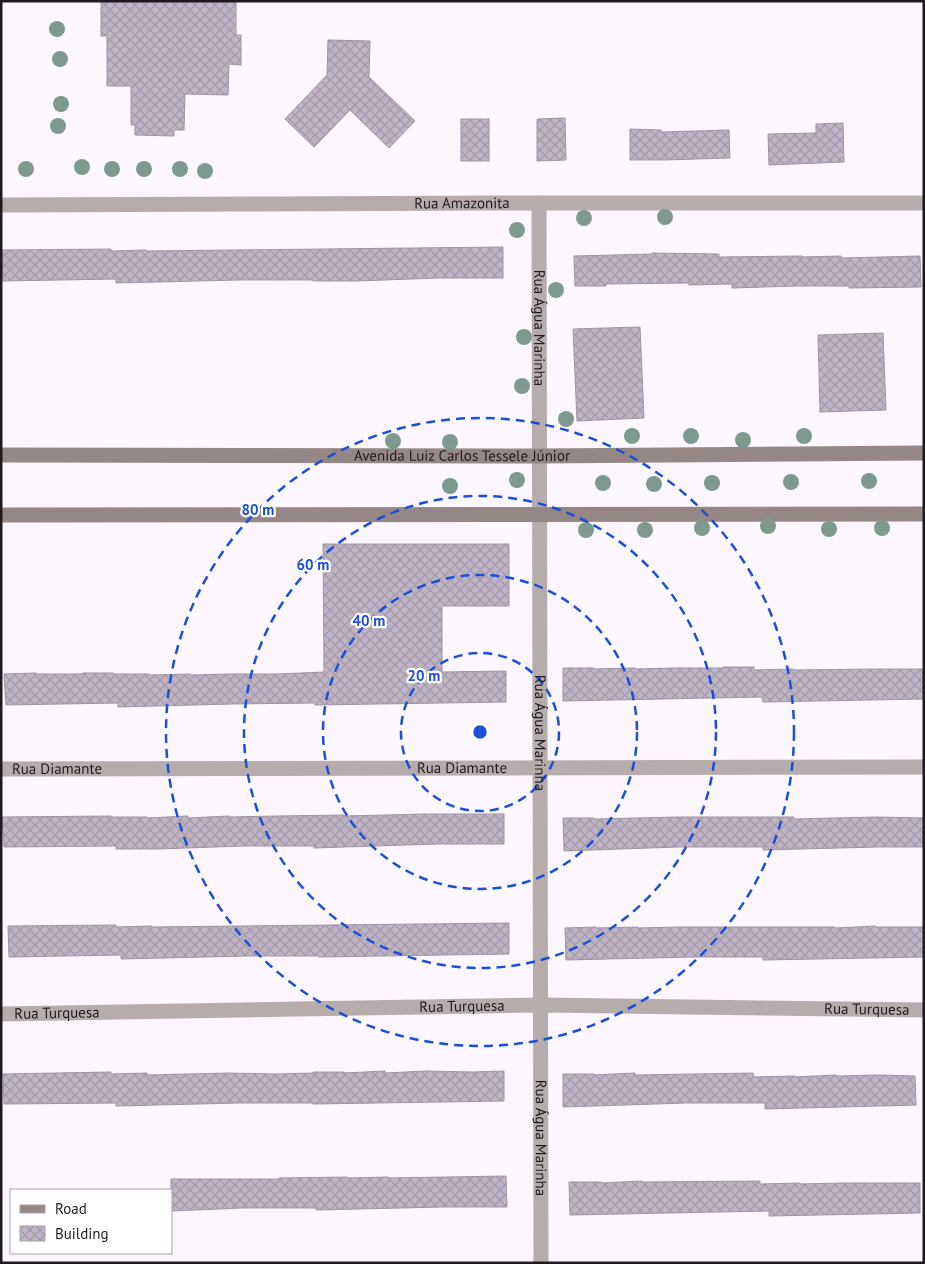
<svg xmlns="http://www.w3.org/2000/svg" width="925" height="1264" viewBox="0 0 925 1264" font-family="'PT Sans',sans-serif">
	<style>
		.building { fill: url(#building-cross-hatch); stroke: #9e94a3 }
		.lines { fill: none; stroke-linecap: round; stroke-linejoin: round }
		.street { stroke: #b6acab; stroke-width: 15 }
		.secondary { stroke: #958785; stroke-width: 15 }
		.tree { fill: #7e9a8e }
		.ring { fill: none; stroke: #1d4ed8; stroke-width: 2.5; stroke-dasharray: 9 6 }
		.labels { text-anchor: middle; stroke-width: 4.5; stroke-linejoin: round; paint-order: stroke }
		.street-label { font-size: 15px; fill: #1e1a20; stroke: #fff }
		.centre { fill: #1d4ed8; stroke: #fff; stroke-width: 2.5 }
		.ring-label { font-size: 15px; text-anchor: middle; font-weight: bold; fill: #1d4ed8; stroke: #fff; stroke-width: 4.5; stroke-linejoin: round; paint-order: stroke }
	</style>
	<defs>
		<pattern id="building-cross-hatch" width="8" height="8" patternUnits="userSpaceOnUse" patternTransform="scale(1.25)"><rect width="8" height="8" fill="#bfb4c5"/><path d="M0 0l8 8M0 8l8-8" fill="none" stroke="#a49aa9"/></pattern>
	</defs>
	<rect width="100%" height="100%" fill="#fcf7fe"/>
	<g class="building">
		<path d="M 101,1 L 236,1 L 236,35 L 241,35 L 241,65 L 229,64 L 228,95 L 185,94 L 184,130 L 174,130 L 174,136 L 135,135 L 135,125 L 131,125 L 131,86 L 107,86 L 107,36 L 101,36 Z"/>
		<path d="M 328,40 L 370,41 L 369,77 L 415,121 L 389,148 L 350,110 L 314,147 L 285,119 L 327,75 Z"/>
		<path d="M 565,118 L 566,160 L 537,161 L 537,119 Z"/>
		<rect x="461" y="119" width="28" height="42"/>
		<path d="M 843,123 L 844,162 L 769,165 L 768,134 L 816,133 L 816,124 Z"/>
		<path d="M 630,129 L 661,130 L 661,132 L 729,130 L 730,158 L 664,160 L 630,160 Z"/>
		<path d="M 503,247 L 503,278 L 439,278 L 356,281 L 313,281 L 313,280 L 239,280 L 116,283 L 116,279 L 3,281 L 2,250 L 111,249 L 111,251 L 146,250 L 146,251 Z"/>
		<path d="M 652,253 L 719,254 L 719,257 L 802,256 L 802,257 L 841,256 L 842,258 L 920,256 L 921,287 L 849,288 L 849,286 L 797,286 L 732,288 L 732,284 L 689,285 L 689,283 L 606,284 L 606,286 L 575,286 L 574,256 L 652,254 Z"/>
		<path d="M 640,327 L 644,418 L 577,421 L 573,329 Z"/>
		<path d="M 883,333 L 886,410 L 820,412 L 818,335 Z"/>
		<path d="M 323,544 L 509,544 L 509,606 L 442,606 L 442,672 L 506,671 L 506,702 L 315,705 L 315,703 L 232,704 L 118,707 L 118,703 L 6,705 L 4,674 L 36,673 L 36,674 L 83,674 L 83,673 L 113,673 L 113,674 L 149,674 L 149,675 L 190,674 L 190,675 L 231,674 L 278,674 L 324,672 Z"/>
		<path d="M 723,667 L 754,667 L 754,670 L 793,669 L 793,670 L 875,669 L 924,669 L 924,699 L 763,702 L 762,697 L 563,701 L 563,668 L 594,668 L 594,669 L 635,668 L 635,669 L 677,668 L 723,668 Z"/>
		<path d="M 426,814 L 504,814 L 504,844 L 437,844 L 314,848 L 314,846 L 243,846 L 159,849 L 116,849 L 116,846 L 4,847 L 2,817 L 111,816 L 111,817 L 147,817 L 147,818 L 188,816 L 188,818 L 229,816 L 229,817 L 276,816 L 344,815 L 344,816 Z"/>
		<path d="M 677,817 L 794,817 L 794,819 L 876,817 L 924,818 L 924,847 L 877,847 L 763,850 L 763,847 L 678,847 L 564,851 L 563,818 L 594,818 L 595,819 Z"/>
		<path d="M 509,923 L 509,954 L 319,957 L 319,956 L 248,956 L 121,959 L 121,955 L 9,957 L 8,926 L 116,925 L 116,927 L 152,926 L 152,927 Z"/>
		<path d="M 876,926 L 876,927 L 924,927 L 924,957 L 763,960 L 763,957 L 693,957 L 566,960 L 565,928 L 596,927 L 596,928 L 638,927 L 638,928 L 679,927 L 835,927 L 835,928 Z"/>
		<path d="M 385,1071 L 385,1073 L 426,1071 L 473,1072 L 504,1071 L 504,1101 L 313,1104 L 313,1103 L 239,1103 L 116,1106 L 116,1103 L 4,1104 L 3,1074 L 111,1072 L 111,1074 L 147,1073 L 147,1075 L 229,1073 L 276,1074 L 313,1073 L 313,1072 L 344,1072 L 344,1073 Z"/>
		<path d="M 635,1073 L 635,1075 L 753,1073 L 754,1077 L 795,1076 L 795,1077 L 836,1075 L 836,1076 L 878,1075 L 915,1076 L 916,1105 L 765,1109 L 765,1103 L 686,1103 L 563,1107 L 563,1074 L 594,1074 L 594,1075 Z"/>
		<path d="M 506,1176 L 507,1207 L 443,1207 L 316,1210 L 316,1208 L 242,1208 L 171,1211 L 171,1179 L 279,1179 L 279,1178 L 347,1177 L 347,1178 L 388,1177 L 388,1178 Z"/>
		<path d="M 642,1181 L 642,1182 L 760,1181 L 760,1184 L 800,1183 L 800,1184 L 841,1183 L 920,1183 L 920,1213 L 769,1216 L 769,1211 L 570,1215 L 569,1182 L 601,1182 L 601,1183 Z"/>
	</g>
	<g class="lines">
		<g class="street">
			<path id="s1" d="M 539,203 L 541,1263"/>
			<path id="s2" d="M 1,205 L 539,203 L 924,203"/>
			<path id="s3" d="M 1,769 L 924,767"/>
			<path id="s4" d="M 1,1014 L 541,1005 L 924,1010"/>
		</g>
		<g class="secondary">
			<path id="s5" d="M 1,455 L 539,456 L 924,453"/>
			<path d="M 1,515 L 924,514"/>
		</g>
	</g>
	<g class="tree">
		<circle cx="57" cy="29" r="8"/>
		<circle cx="60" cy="59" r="8"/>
		<circle cx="61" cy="104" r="8"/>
		<circle cx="58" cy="126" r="8"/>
		<circle cx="82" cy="167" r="8"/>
		<circle cx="26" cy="169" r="8"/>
		<circle cx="112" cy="169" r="8"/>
		<circle cx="144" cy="169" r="8"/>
		<circle cx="180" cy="169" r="8"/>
		<circle cx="205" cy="171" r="8"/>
		<circle cx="665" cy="217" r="8"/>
		<circle cx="584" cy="218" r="8"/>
		<circle cx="517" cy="230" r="8"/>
		<circle cx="556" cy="290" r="8"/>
		<circle cx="524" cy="337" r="8"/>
		<circle cx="522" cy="386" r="8"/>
		<circle cx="566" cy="419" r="8"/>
		<circle cx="632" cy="436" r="8"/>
		<circle cx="691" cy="436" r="8"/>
		<circle cx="804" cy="436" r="8"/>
		<circle cx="743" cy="440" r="8"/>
		<circle cx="393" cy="441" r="8"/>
		<circle cx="450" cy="442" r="8"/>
		<circle cx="517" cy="480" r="8"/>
		<circle cx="869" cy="481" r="8"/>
		<circle cx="791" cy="482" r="8"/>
		<circle cx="603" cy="483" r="8"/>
		<circle cx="712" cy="483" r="8"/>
		<circle cx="654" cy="484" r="8"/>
		<circle cx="450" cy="486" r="8"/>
		<circle cx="768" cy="526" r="8"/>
		<circle cx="702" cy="528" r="8"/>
		<circle cx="882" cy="528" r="8"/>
		<circle cx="829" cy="529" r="8"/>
		<circle cx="586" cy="530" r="8"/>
		<circle cx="645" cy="530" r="8"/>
	</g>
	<g class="ring">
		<circle cx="480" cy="732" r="79"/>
		<circle cx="480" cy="732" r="157"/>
		<circle cx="480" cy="732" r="236"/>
		<circle cx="480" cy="732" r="314"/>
	</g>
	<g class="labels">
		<g class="street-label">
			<text dy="5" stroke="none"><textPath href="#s2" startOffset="461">Rua Amazonita</textPath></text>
			<text dy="5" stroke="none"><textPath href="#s1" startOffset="125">Rua Água Marinha</textPath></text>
			<text dy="5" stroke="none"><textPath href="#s5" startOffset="461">Avenida Luiz Carlos Tessele Júnior</textPath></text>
			<text dy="5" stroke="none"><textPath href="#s1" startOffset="530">Rua Água Marinha</textPath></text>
			<text dy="5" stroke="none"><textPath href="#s3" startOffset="461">Rua Diamante</textPath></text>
			<text dy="5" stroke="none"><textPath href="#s3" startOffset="56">Rua Diamante</textPath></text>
			<text dy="5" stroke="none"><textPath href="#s4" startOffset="461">Rua Turquesa</textPath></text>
			<text dy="5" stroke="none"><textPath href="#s4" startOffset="866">Rua Turquesa</textPath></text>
			<text dy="5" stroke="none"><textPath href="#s4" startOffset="56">Rua Turquesa</textPath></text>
			<text dy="5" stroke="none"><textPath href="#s1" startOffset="935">Rua Água Marinha</textPath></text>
		</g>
	</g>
	<circle cx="480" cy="732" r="8" class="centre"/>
	<g class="ring-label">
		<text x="258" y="515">80 m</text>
		<text x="313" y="570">60 m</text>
		<text x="369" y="626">40 m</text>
		<text x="424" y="681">20 m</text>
	</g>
	<rect width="925" height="1264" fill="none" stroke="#1e1a20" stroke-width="5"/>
	<rect x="10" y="1189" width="162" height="65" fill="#ffffff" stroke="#a5a3a6"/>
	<rect x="20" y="1205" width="25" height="8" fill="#958785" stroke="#a5a3a6"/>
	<text x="55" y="1214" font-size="15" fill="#1e1a20">Road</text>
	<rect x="20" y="1226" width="25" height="15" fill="url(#building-cross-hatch)" stroke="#a5a3a6"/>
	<text x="55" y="1239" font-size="15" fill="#1e1a20">Building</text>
</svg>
